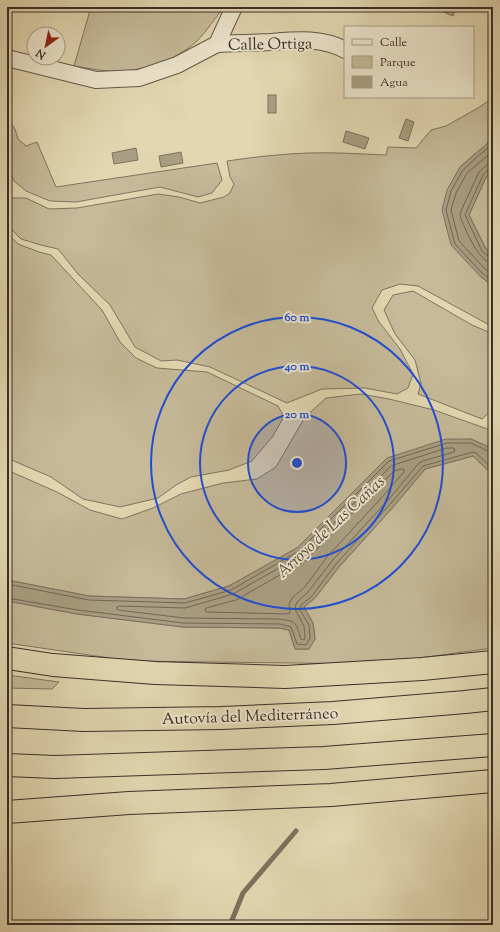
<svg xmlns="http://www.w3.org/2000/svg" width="500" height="932" viewBox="0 0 500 932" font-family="'Sorts Mill Goudy',serif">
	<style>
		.green { fill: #c6ba9a; stroke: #807461 }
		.water { fill: #a99e82; stroke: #7d715e }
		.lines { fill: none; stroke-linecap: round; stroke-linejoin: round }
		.shore { stroke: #726655; stroke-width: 1 }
		.stream { stroke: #7d715e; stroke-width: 5 }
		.minor-casing { stroke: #65584a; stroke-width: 18 }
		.highway-casing { stroke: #3b2e28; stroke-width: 24 }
		.minor { stroke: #ece5cc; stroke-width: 16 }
		.highway { stroke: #e2d7b1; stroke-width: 22 }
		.ring { fill: none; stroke: #1d4ed8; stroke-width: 2 }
		.labels { text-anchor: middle; stroke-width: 4; stroke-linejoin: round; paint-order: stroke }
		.street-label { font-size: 16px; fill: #3b2e28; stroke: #ece5cc }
		.water-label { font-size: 17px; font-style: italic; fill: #564a3e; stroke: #ece5cc }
		.centre { fill: #1d4ed8; stroke: #ece5cc; stroke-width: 2 }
		.ring-label { font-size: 12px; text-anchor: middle; font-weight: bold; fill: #1d4ed8; stroke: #ece5cc; stroke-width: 4; stroke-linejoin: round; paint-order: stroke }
	</style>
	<rect width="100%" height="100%" fill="#e2d7b1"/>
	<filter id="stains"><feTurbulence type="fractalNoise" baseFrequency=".005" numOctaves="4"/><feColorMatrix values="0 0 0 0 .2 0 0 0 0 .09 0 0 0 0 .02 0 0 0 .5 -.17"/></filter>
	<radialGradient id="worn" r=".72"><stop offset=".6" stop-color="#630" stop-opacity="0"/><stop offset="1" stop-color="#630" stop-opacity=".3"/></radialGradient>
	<g class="green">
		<path d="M 91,7 L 224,7 C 216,17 206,32 197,41 C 177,59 150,69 123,71 C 109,73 88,68 74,66 Z"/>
		<path d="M 493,98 L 493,136 L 486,145 L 476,153 L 460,167 L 480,276 L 493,286 L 493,327 L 418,286 L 400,284 L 382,290 L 372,308 L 379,322 L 400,349 L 413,374 L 408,388 L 397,394 L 365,388 L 322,389 L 287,403 L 210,367 L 177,360 L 161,361 L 135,347 L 110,305 L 78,274 L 58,249 L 41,245 L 21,239 L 7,225 L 7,201 L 9,198 L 26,198 L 49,209 L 77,208 L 158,194 L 179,197 L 200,203 L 224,197 L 230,193 L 234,184 L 230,177 L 227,161 C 254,157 281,154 308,153 C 334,152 360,154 386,155 L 388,147 L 416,148 L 431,130 L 446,126 L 478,108 Z"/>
		<path d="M 7,118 L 15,129 L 18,139 L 26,146 L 37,142 L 56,187 L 217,163 L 222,180 L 212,193 L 198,197 L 160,187 L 76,202 L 50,201 L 26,191 L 14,181 L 7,166 Z"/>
		<path d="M 493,171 L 493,255 L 486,249 L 469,215 L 486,177 Z"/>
		<path d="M 7,233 L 18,244 L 39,252 L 51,255 L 102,310 L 120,342 L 136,358 L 157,368 L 207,372 L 278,406 L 282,413 L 283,418 L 273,436 L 252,461 L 229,470 L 191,477 L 176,485 L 158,498 L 120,507 L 83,499 L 51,477 L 7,458 Z"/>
		<path d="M 413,291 L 472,325 L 493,334 L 493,409 L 482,419 L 418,394 L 421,383 L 415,360 L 395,334 L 384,310 L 393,295 Z"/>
		<path d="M 361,394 L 389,399 L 434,410 L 493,431 L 493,449 L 471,439 L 387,458 L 297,548 L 229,586 L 184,599 L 89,596 L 7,580 L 7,470 L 57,492 L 90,510 L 122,519 L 153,508 L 181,494 L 223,483 L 257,479 L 276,467 L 305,417 L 326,398 Z"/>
		<path d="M 473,456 L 493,475 L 493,648 L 376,664 L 130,661 L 7,643 L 7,601 L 77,614 L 183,627 L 279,628 L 289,630 L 295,649 L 309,649 L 315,639 L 313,623 L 304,607 L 315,598 L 339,567 L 395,505 L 425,469 Z"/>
		<path d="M 7,675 L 59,682 L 52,689 L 7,688 Z"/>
	</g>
	<g class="water">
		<path d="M 434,7 L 456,7 L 453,16 L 434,8 Z"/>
		<rect x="268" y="95" width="8" height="18"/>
		<path d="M 406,119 L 414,122 L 408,141 L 399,138 Z"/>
		<path d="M 346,131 L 369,138 L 365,149 L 343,142 Z"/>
		<path d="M 493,136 L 493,171 L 486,177 L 469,215 L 486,249 L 493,255 L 493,286 L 480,276 L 451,245 L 442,210 L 447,190 L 460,167 L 476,153 L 486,145 Z"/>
		<path d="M 136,148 L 138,160 L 114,164 L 112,153 Z"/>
		<path d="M 181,152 L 183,163 L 161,167 L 159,156 Z"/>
		<path d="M 446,439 L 471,439 L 493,449 L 493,475 L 473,456 L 425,469 L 395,505 L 339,567 L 315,598 L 304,607 L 313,623 L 315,639 L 309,649 L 295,649 L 289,630 L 279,628 L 183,627 L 77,614 L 7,601 L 7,580 L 89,596 L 184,599 L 229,586 L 297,548 L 387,458 Z"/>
	</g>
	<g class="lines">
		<g class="shore">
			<path d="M 493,143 L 488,148 L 478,156 L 463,170 L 451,191 L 446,210 L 455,244 L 482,273 L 493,281"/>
			<path d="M 493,151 L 467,173 L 456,193 L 451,210 L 459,241 L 485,269 L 493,274"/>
			<path d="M 493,164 L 487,165 L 479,172 L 461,211 L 460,215 L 461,219 C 467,232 478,262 493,263"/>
			<path d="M 493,169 L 489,169 L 483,175 L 465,215 L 482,251 L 489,257 L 493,258"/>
			<path d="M 447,448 L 454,448 L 455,451 L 454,452 L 423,461 L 419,463 L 389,499 L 332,561 L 308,592 L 297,602 L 295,607 L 296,611 L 304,626 L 305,637 L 304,640 L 301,639 C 296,623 297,621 279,619 L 184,618 L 118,610 L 117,609 L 117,607 L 119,606 L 185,608 L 233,594 L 302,555 L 391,466 Z"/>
			<path d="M 402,469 L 404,470 L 404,472 L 384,495 L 327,557 L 304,588 L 293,597 L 289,604 L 290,612 L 289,614 L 207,612 L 205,611 L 205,610 L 206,608 L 236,600 L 306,560 L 394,471 Z"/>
			<path d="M 7,584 L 89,600 L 185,603 L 231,590 L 299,551 L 389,461 L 447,443 L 471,443 L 490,452 L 493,453"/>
			<path d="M 7,598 L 78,610 L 183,623 L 280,624 L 291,627 L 297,644 L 306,645 L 310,638 L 309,625 L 300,610 L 301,605 L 312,596 L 336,564 L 392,502 L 423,466 L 473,452 L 476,453 L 493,469"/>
		</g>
		<path class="stream" d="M 230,925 L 243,893 L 296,831"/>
		<defs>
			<g id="minor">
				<path d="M 217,44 C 235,43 252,43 270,42 C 295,40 322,37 345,50"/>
				<path d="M 7,58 L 96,80 L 139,78 L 177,65 L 217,44 L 234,7"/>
			</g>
			<g id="highway">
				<path d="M 7,658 L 53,665 L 155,673 L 285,677 L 422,669 L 493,662"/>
				<path d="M 7,716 L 84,720 L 222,718 L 333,713 L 465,702 L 493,699"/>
				<path d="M 7,765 L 55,767 L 324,758 L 493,745"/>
				<path d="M 7,812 L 129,803 L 331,795 L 493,781"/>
			</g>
		</defs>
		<use href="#minor" class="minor-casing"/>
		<use href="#highway" class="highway-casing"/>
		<use href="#minor" class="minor"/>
		<use href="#highway" class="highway"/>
	</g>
	<circle cx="297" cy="463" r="49" fill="#1d4ed8" fill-opacity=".12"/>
	<g class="ring">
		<circle cx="297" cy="463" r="49"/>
		<circle cx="297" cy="463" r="97"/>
		<circle cx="297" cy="463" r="146"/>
	</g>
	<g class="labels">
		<g class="street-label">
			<text transform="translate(270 43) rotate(-1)" y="6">Calle Ortiga</text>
			<text transform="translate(250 715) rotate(-2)" y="6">Autovía del Mediterráneo</text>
		</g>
		<g class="water-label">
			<text transform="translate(330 526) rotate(-43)" y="6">Arroyo de Las Cañas</text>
		</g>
	</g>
	<circle cx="297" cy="463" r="6" class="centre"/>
	<g class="ring-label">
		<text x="297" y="321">60 m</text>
		<text x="297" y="370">40 m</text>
		<text x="297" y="418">20 m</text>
	</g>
	<rect width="500" height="932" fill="none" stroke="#e2d7b1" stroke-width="24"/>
	<rect x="8" y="8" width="484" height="916" fill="none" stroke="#3b2e28" stroke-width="2"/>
	<rect x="12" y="12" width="476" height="908" fill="none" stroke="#3b2e28"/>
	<rect x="344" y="26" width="130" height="72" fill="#ece5cc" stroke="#a59c8a"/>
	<rect x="352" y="39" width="20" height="6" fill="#ece5cc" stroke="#a59c8a"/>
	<text x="380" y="46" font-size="12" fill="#3b2e28">Calle</text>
	<rect x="352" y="56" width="20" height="12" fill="#c6ba9a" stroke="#a59c8a"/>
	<text x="380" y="66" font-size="12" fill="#3b2e28">Parque</text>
	<rect x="352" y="76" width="20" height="12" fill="#a99e82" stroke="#a59c8a"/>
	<text x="380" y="86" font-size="12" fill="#3b2e28">Agua</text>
	<g transform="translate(46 46) rotate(213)"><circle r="19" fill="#ece5cc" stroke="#a59c8a"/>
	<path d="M0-3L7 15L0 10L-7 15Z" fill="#8f2418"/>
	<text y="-6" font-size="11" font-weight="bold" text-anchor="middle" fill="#3b2e28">N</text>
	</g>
	<rect width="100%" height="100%" filter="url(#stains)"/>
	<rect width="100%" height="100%" fill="url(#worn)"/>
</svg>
